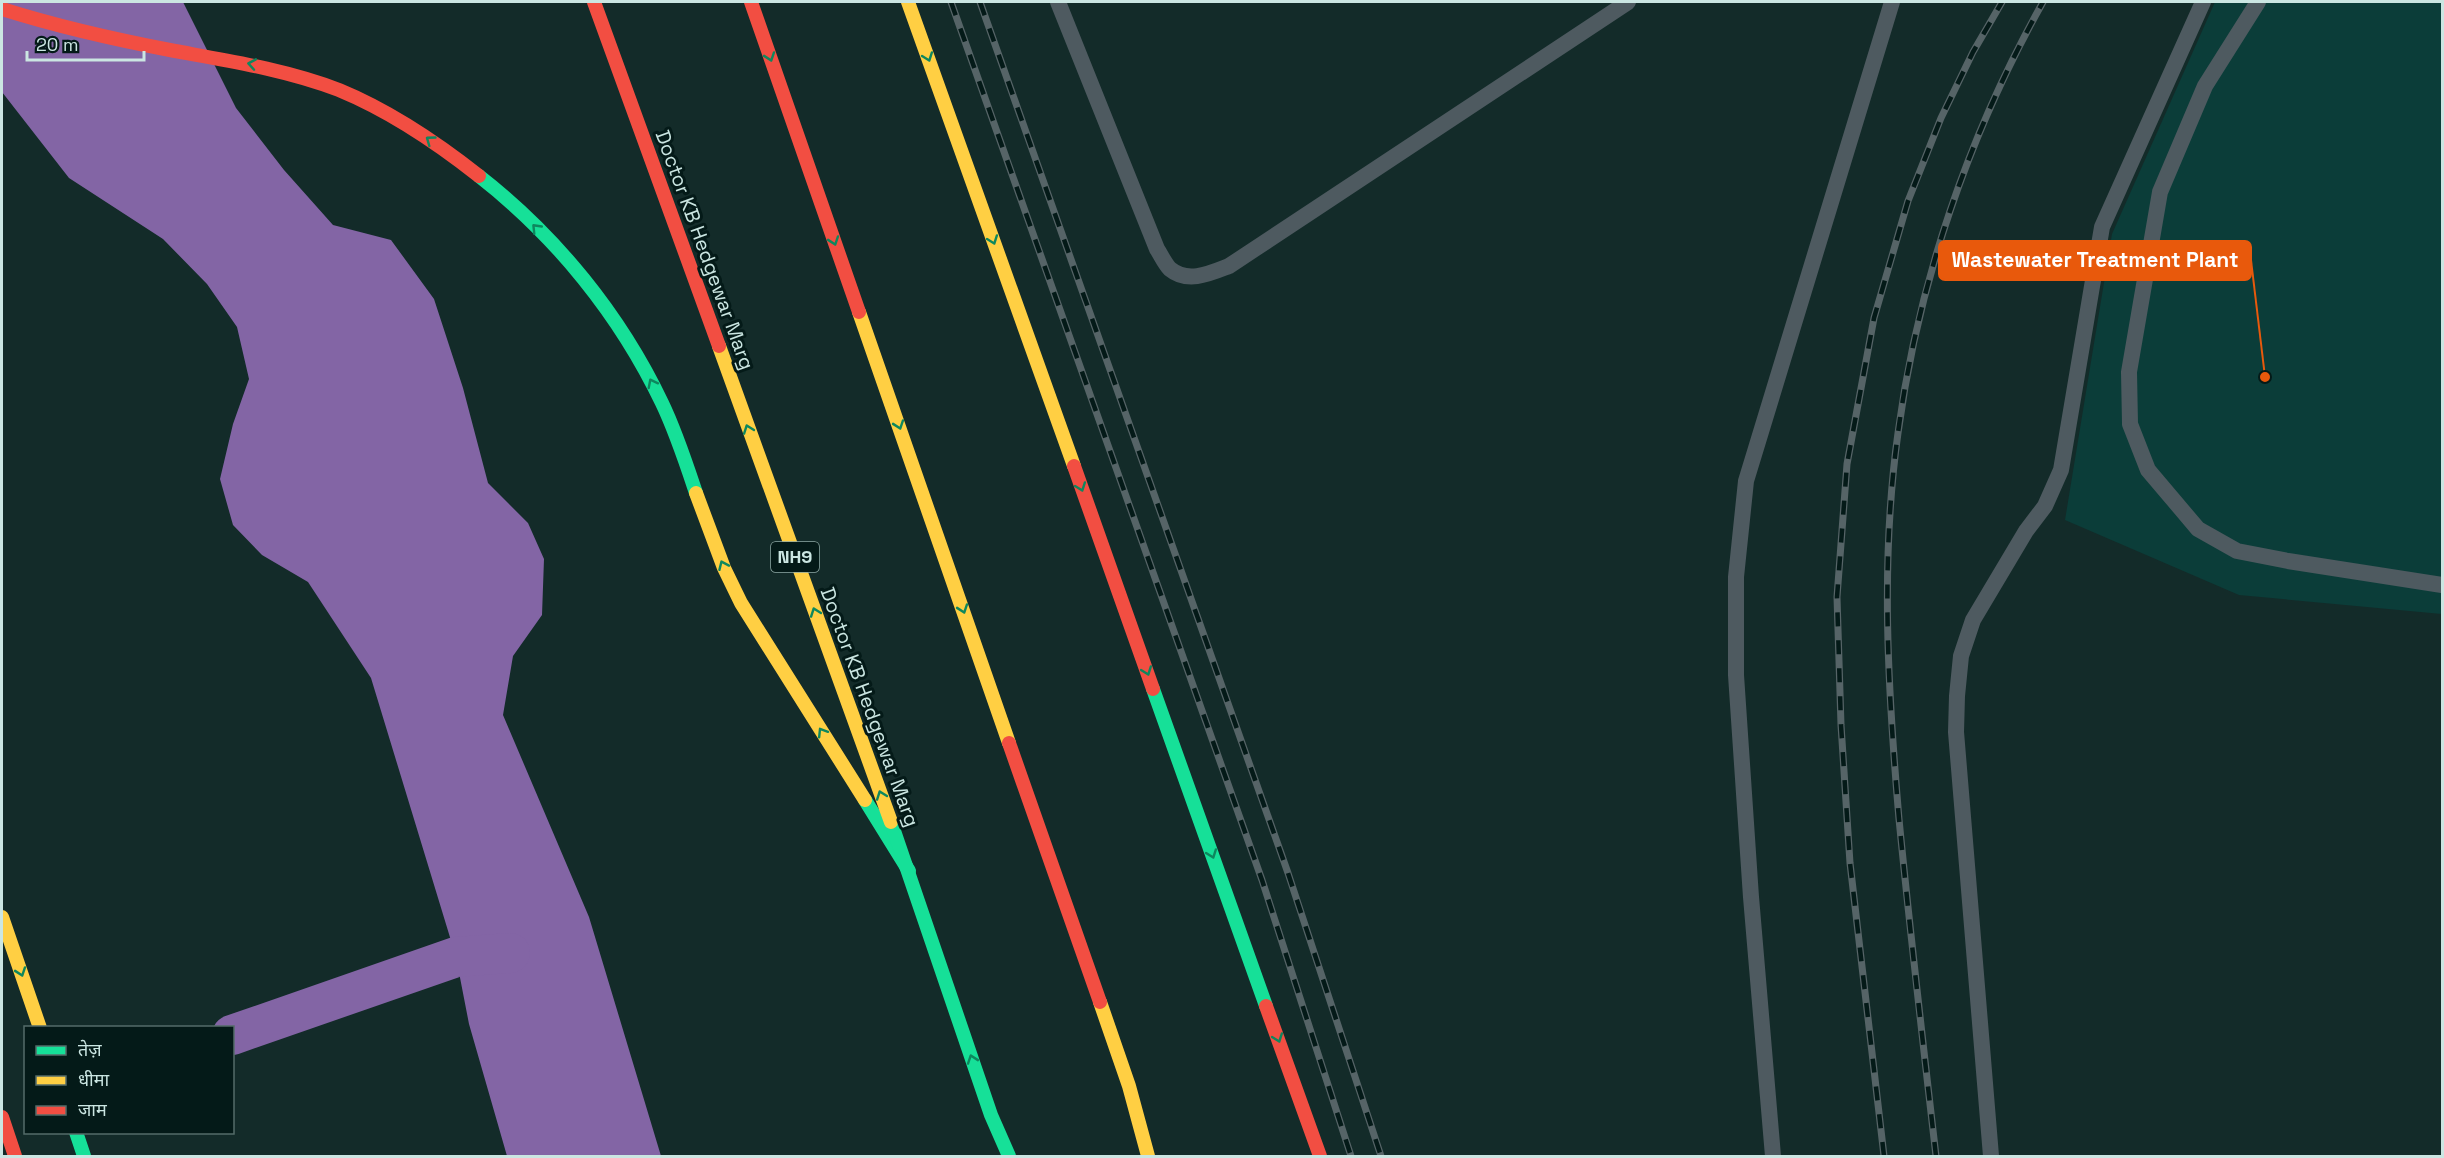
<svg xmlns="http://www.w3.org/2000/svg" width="2444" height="1158" viewBox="0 0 2444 1158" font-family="'Space Grotesk','Noto Sans Devanagari',sans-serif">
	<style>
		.built { fill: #0b3d39 }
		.water { fill: #8365a5 }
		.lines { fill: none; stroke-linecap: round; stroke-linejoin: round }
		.canal { stroke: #8365a5; stroke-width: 40 }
		.lane { stroke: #4e5a60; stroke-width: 16 }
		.fast { stroke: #16e098; stroke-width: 14 }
		.slow { stroke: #ffcf43; stroke-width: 14 }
		.jam { stroke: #f24e42; stroke-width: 14 }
		.rail-casing { stroke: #566467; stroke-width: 7 }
		.rail { stroke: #041a18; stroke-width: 4.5; stroke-dasharray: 14; stroke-linecap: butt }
		.oneway { stroke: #0e875e }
		.labels { text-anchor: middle; stroke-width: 6; stroke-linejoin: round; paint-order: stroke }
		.shield { fill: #041a18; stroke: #8fa9a5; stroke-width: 1.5 }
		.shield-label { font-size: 18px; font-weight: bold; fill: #cbe6e2 }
		.street-label { font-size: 20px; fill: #cbe6e2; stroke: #041a18 }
		.leader { fill: none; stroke: #e8590c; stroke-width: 2 }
		.callout-dot { fill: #e8590c; stroke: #041a18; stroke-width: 2 }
		.callout { fill: #e8590c; stroke: #e8590c; stroke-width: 2 }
		.callout-label { font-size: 21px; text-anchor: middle; font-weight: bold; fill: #fff }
	</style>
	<rect width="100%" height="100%" fill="#132b29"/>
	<path class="built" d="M 2215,2 L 2442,2 L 2442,614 L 2239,595 L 2065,520 L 2112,234 Z"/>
	<path class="water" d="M 2,2 L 183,2 L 236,108 L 284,170 L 333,225 L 391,240 L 434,299 L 463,388 L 488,483 L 528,523 L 544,559 L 542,615 L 513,656 L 503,715 L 589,917 L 661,1156 L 507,1156 L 469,1024 L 456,957 L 371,678 L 308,582 L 262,555 L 233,525 L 220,479 L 233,424 L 249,379 L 237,327 L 207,284 L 163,239 L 69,178 L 2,92 Z"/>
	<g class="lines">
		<path class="canal" d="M 232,1035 L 456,957 L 510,953"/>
		<g class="lane">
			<path d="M 1058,2 L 1157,249 C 1161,255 1165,264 1170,269 C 1188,284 1211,273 1229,266 L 1628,2"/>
			<path d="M 2258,2 L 2205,86 L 2160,192 L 2129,372 L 2130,424 L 2148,470 L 2198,529 L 2237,551 L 2288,561 L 2442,585"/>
			<path d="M 1773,1156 L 1751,897 L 1736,675 L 1736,577 L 1746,481 L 1892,2"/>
			<path d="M 1991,1156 L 1956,732 L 1957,696 L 1961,656 L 1973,620 L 2026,531 L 2045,506 L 2061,470 L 2102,227 L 2203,2"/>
		</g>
		<g class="fast">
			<path d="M 479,176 C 556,236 620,315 662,403 C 676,432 686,463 696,493"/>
			<path d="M 1153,689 L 1266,1006"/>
			<path d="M 865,800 L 909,871"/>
			<path d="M 891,822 L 991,1115 L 1009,1156"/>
			<path d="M 76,1132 L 84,1156"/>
		</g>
		<g class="slow">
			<path d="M 908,2 L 1074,466"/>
			<path d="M 859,312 L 1009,743"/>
			<path d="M 719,346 L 891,822"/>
			<path d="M 696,493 L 724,568 L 741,603 L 865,800"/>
			<path d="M 2,917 L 40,1028"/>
			<path d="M 1100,1002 L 1129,1086 L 1148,1156"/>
		</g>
		<g class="jam">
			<path d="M 594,2 L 719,346"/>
			<path d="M 751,2 L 859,312"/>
			<path d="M 2,9 C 59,27 117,40 175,51 C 230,61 287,70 339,90 C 390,111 436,142 479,176"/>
			<path d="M 1074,466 L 1153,689"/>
			<path d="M 1009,743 L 1100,1002"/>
			<path d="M 1266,1006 L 1320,1156"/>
			<path d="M 2,1117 L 15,1156"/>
		</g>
		<defs>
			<g id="rail">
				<path d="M 951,2 L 1262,880 L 1351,1156"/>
				<path d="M 980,2 L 1288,873 L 1381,1156"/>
				<path d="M 1884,1156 L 1850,863 L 1841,725 L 1837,597 L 1847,464 L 1874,318 L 1908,201 L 1941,118 L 1973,52 L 2002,2"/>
				<path d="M 1936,1156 C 1923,1044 1910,932 1899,819 C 1888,691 1880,561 1898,433 C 1918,282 1969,134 2043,2"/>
			</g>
		</defs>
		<use href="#rail" class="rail-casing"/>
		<use href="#rail" class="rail"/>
	</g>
	<defs><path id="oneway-chevron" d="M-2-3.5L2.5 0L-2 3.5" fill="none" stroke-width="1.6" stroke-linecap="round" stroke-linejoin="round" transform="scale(1.5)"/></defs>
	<g class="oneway">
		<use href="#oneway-chevron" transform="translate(770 57) rotate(71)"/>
		<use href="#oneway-chevron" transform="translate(928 57) rotate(70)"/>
		<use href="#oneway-chevron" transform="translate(252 64) rotate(-170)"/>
		<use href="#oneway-chevron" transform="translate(430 140) rotate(-144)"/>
		<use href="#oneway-chevron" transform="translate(536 228) rotate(-134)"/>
		<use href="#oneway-chevron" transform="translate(993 240) rotate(70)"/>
		<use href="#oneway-chevron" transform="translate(834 241) rotate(71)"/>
		<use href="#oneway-chevron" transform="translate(652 383) rotate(-117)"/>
		<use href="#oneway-chevron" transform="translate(899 425) rotate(71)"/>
		<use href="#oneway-chevron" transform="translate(748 429) rotate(-110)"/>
		<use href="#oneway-chevron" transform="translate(1081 487) rotate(70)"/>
		<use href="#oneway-chevron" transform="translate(723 565) rotate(-114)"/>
		<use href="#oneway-chevron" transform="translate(963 609) rotate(71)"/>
		<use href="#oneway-chevron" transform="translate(815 612) rotate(-110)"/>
		<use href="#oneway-chevron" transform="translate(1147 671) rotate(70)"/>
		<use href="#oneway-chevron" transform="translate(822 732) rotate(-122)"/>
		<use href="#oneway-chevron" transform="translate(881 795) rotate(-110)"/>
		<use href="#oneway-chevron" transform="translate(1212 854) rotate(70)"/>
		<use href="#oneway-chevron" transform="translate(21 972) rotate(71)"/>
		<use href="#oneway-chevron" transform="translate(1278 1038) rotate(70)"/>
		<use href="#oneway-chevron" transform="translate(972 1059) rotate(-109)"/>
	</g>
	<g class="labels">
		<rect class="shield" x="771" y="542" width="48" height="30" rx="4.5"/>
		<g class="shield-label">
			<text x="795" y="563">NH9</text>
		</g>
		<g class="street-label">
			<text transform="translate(705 250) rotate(70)" y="7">Doctor KB Hedgewar Marg</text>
			<text transform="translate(870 707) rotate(70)" y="7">Doctor KB Hedgewar Marg</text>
		</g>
	</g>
	<path class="leader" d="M2265 377L2251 260"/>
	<circle class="callout-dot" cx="2265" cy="377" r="6"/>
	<rect class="callout" x="1939" y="241" width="312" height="39" rx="6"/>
	<g class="callout-label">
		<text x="2095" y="267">Wastewater Treatment Plant</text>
	</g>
	<rect width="2444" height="1158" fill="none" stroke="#cbe6e2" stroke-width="6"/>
	<rect x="24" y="1026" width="210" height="108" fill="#041a18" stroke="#546c69" stroke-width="1.5"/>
	<rect x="36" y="1046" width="30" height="9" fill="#16e098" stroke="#546c69" stroke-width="1.5"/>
	<text x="78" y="1056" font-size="18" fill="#cbe6e2">तेज़</text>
	<rect x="36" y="1076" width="30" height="9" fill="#ffcf43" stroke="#546c69" stroke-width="1.5"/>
	<text x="78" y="1086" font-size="18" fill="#cbe6e2">धीमा</text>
	<rect x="36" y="1106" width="30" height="9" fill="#f24e42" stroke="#546c69" stroke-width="1.5"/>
	<text x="78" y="1116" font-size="18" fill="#cbe6e2">जाम</text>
	<path d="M27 51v9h117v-9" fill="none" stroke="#cbe6e2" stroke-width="3"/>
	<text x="36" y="51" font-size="18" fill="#cbe6e2" stroke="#041a18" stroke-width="4.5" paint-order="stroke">20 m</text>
</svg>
